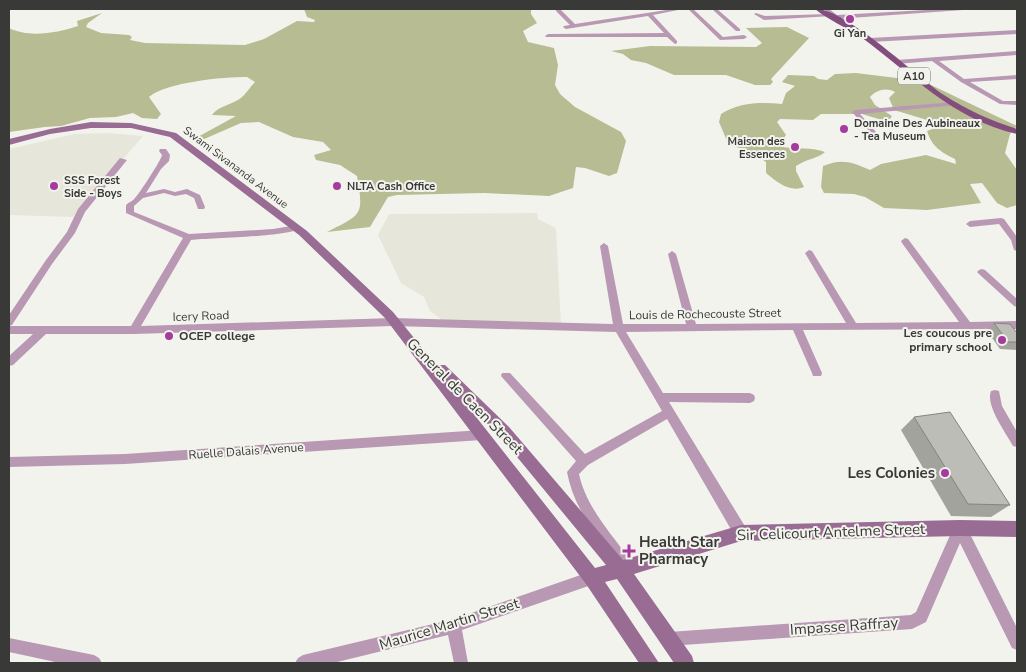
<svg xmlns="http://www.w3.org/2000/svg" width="1026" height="672" viewBox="0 0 1026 672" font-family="'Nunito Sans',sans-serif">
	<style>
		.built { fill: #e6e7da }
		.forest { fill: #b8bc92 }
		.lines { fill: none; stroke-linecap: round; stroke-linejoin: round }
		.street { fill: #b898b3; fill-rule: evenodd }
		.secondary { fill: #996c94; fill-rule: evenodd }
		.primary { fill: #834d7d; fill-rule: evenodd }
		.wall { fill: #a2a39d }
		.building { fill: #bcbdb7; stroke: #848480 }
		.poi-dot { fill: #a53b9d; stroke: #f3f3ee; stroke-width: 2 }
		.labels { text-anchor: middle; stroke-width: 4; stroke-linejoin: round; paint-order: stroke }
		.far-poi-label { font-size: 11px; font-weight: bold; fill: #393937; stroke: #f3f3ee; text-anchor: start }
		.shield { fill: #f3f3ee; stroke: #71716e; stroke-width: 1 }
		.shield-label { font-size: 11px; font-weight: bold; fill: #393937 }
		.far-street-label { font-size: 11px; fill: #393937; stroke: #f3f3ee }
		.street-label { font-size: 12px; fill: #393937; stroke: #f3f3ee }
		.poi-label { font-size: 12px; font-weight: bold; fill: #393937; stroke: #f3f3ee; text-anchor: end }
		.near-street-label { font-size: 15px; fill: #393937; stroke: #f3f3ee }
		.near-poi-label { font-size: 15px; font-weight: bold; fill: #393937; stroke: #f3f3ee; text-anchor: end }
	</style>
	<rect width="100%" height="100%" fill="#f3f3ee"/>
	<g class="built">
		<path d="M 108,133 L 143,136 L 73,217 L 9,215 L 9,149 L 74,134 Z"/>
		<path d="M 537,213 L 538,219 L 556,228 L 561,326 L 446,323 L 430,311 L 424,297 L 401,283 L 378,235 L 389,214 Z"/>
	</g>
	<g class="forest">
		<path d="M 304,9 L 531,9 L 531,14 L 537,23 L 523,31 L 528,42 L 554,48 L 558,65 L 555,85 L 560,94 L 575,107 L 621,132 L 626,141 L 617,173 L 609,176 L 585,168 L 576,167 L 573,188 L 549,196 L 484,193 L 397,195 L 388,197 L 370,227 L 327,232 C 362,214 364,216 357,176 L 340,165 L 316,160 L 314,155 L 331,150 L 323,142 L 293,137 L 259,122 L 241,123 L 202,140 L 194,139 L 236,116 L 212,115 C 218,106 232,105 241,98 C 246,94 250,87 255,82 L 247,77 C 223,77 167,82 149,97 L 161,114 L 157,119 L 142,118 L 133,113 L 116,117 L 90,118 L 61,126 L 45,127 L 9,132 L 9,28 C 29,38 57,33 78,26 L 77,21 L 102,13 L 88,23 L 86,27 L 101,33 L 129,35 L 132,37 L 130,40 L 145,43 L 245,45 L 264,39 L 297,21 L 314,22 L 315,20 L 307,17 Z"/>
		<path d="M 787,27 L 809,38 L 771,79 L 773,82 L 770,85 L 755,85 L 726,75 L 674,75 L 646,63 L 631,60 L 623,54 L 611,51 L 650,46 L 756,47 L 762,43 L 746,28 Z"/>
		<path d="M 856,73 L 913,80 L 929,84 L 1017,126 L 1010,134 L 1005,153 L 1017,170 L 1017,205 L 1007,208 L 997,203 L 982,183 L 970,184 L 981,203 L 927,210 L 884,208 L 865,197 L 854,194 L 824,193 L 821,187 L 823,166 C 842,158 852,162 870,170 L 881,164 L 926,155 L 956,164 L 955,159 C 941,152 932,147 927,131 L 938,127 L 937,123 L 894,110 L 889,98 L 895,92 C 885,87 877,90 870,97 L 875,105 L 892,116 L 890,119 L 882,120 L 862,114 L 821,114 L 813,120 L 780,119 L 777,122 L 786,135 L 781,142 L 782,147 C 796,149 813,147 825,152 C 819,158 806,159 796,166 L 796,171 L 804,187 C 790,193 777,182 766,173 L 766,162 L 750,151 L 733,146 L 727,141 L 719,122 L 721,114 C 740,102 761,102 782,104 L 786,93 L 795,86 L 782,82 L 788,75 L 814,76 L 818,79 L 827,80 L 835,74 Z"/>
	</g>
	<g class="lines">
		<g class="street">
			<path d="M 556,9 L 560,9 L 575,24 L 673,9 L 683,9 L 653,15 L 677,41 L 677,43 L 675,44 L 667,37 L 546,37 L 545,36 L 548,34 L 664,33 L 648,16 L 566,29 L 563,27 L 564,26 L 570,25 L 556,11 Z"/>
			<path d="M 688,9 L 693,9 L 723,37 L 744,35 L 747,37 L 744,39 L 720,40 Z"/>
			<path d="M 712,9 L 717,9 L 740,29 L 740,31 L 736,31 Z"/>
			<path d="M 824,9 L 829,9 L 837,15 L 943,9 L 965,9 L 963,10 L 836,19 L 832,16 L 764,20 L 754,14 L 756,13 L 765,16 L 829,14 Z"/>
			<path d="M 1017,30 L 1017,34 L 870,42 L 867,40 L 870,38 Z"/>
			<path d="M 1017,51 L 1017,55 L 939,61 L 964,79 L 1017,75 L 1017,79 L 970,82 L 1003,101 L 1017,101 L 1017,105 L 1000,104 L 961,82 L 932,61 L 897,64 L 894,62 L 897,60 Z"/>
			<path d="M 956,102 L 959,104 L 958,105 L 860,114 L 876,132 L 873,134 L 871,133 L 852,112 L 855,110 Z"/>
			<path d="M 160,149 L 166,149 L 170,155 L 169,161 L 161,169 L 146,193 L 164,189 L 175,192 L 187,189 L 200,195 L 205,207 L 204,209 L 198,209 L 194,198 L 186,194 L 175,196 L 164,193 L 143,198 L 134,206 L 134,212 L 189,234 L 273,229 L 297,225 L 301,228 C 289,237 210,238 191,240 L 141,326 L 393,318 L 613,324 L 600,246 L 604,243 L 608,246 L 623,324 L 686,324 L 668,254 L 672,251 L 676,254 L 696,324 L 846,323 L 805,253 L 809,250 L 812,251 L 856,323 L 959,322 L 902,243 L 901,241 L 905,238 L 908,239 L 970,322 L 1017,321 L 1017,329 L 803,330 L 822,373 L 821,376 L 813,376 L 812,373 L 793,330 L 626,332 L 663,393 L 750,393 L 754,395 L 755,398 L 754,401 L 750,403 L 669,402 L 746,528 L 748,533 L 746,538 L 741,539 L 736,538 L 667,419 L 588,465 L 579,474 C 586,507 611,533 630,560 L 632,565 L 630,570 L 625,572 L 620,570 C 599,539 574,510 567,472 L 576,461 L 501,376 L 502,373 L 510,373 L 585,454 L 662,411 L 616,332 L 393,326 L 134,334 L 46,334 L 13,365 L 9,366 L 9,356 L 33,334 L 9,334 L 9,326 L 131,326 L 183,238 L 126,213 L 126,205 C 129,202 133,201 135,198 C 139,194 162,159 162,155 L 159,151 Z"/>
			<path d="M 120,158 L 127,160 L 85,212 L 75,233 L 52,264 L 12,325 L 9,326 L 9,315 L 46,260 L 67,232 L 78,209 Z"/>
			<path d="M 1001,218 L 1004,219 L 1017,237 L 1017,251 L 1014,250 L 1011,240 L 999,224 L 970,227 L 966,224 L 970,221 Z"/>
			<path d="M 982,269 L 985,270 L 1017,299 L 1017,307 L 1014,306 L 979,274 L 977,272 L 979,270 Z"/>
			<path d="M 995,390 L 999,391 L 1002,406 L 1017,432 L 1017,447 L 1013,446 C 1006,433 985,405 991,391 Z"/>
			<path d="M 482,430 L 486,431 L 488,435 L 486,439 L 482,440 L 125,464 L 9,467 L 9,457 L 125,454 Z"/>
			<path d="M 960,522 L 965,524 L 1017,628 L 1017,650 L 1012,648 L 960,543 L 926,622 L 912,629 L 669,646 L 664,644 L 662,639 L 664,634 L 669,632 L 911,615 L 916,612 L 955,524 Z"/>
			<path d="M 592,571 L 597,573 L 599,578 L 597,583 L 462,630 L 468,663 L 454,663 L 448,635 L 333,663 L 295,663 L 298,658 L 303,655 L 454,619 Z"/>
			<path d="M 9,638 L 94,655 L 99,658 L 102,663 L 60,663 L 9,652 Z"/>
		</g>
		<path class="secondary" d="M 91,122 L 131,123 L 176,133 L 307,231 L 393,312 L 436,365 L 445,365 L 509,427 L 623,560 L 741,525 L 960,520 L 1017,521 L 1017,537 L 960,536 L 741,541 L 634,574 L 692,656 L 694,663 L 674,663 L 617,579 L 605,582 L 659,663 L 639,663 L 586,584 L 385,318 L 299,235 L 170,137 L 131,128 L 91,128 L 50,134 L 9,145 L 9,139 L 50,129 ZM 462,399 L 499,435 L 606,565 L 595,568 Z"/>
		<path class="primary" d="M 815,9 C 844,7 917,77 944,95 C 967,110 992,121 1017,129 L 1017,134 C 954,120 911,74 861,37 C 846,27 828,20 815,9 Z"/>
	</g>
	<g class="wall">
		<path d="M 994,323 L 1017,333 L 1017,350 L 1000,349 L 987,331 Z"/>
		<path d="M 914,417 L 1010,505 L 991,517 L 951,516 L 901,430 Z"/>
	</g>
	<g class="building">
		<path d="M 994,323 L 1010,324 L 1017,333 L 1017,342 L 1008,342 Z"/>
		<path d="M 950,412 L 1010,505 L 968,504 L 914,417 Z"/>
	</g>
	<g class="poi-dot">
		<circle cx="850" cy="19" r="5"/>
		<circle cx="844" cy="129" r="5"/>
		<circle cx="795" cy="147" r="5"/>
		<circle cx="54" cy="186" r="5"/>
		<circle cx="337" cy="186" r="5"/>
		<circle cx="169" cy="336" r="5"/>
		<circle cx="1002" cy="340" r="5"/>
		<circle cx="945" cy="473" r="5"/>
		<path d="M626.5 543.5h5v5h5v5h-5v5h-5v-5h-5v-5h5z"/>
	</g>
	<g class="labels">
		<g class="far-poi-label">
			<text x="850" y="37" text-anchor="middle">Gi Yan</text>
			<text x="854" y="127">Domaine Des Aubineaux<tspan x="854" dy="13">- Tea Museum</tspan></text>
			<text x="785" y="145" text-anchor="end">Maison des<tspan x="785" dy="13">Essences</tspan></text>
			<text x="64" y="184">SSS Forest<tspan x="64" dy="13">Side - Boys</tspan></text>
			<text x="347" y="190">NLTA Cash Office</text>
		</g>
		<rect class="shield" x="898" y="67.5" width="32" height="17" rx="4"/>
		<g class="shield-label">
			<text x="914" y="80">A10</text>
		</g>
		<g class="far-street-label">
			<text transform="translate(236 167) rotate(37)" y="4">Swami Sivananda Avenue</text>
		</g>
		<g class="street-label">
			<text transform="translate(705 314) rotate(-1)" y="4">Louis de Rochecouste Street</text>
			<text transform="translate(201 316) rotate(-2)" y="4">Icery Road</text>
			<text transform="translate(246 451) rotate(-4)" y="4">Ruelle Dalais Avenue</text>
		</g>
		<g class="poi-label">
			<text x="992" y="337">Les coucous pre<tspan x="992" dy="14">primary school</tspan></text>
			<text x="179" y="340" text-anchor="start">OCEP college</text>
		</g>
		<g class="near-street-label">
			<text transform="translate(465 396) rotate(45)" y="5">General de Caen Street</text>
			<text transform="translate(831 532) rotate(-2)" y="5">Sir Celicourt Antelme Street</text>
			<text transform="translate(449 624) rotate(-17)" y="5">Maurice Martin Street</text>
			<text transform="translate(844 626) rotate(-4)" y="5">Impasse Raffray</text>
		</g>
		<g class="near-poi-label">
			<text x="935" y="478">Les Colonies</text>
			<text x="639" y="547" text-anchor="start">Health Star<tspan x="639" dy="17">Pharmacy</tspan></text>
		</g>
	</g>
	<rect width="1026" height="672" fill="none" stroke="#393937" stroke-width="20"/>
</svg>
